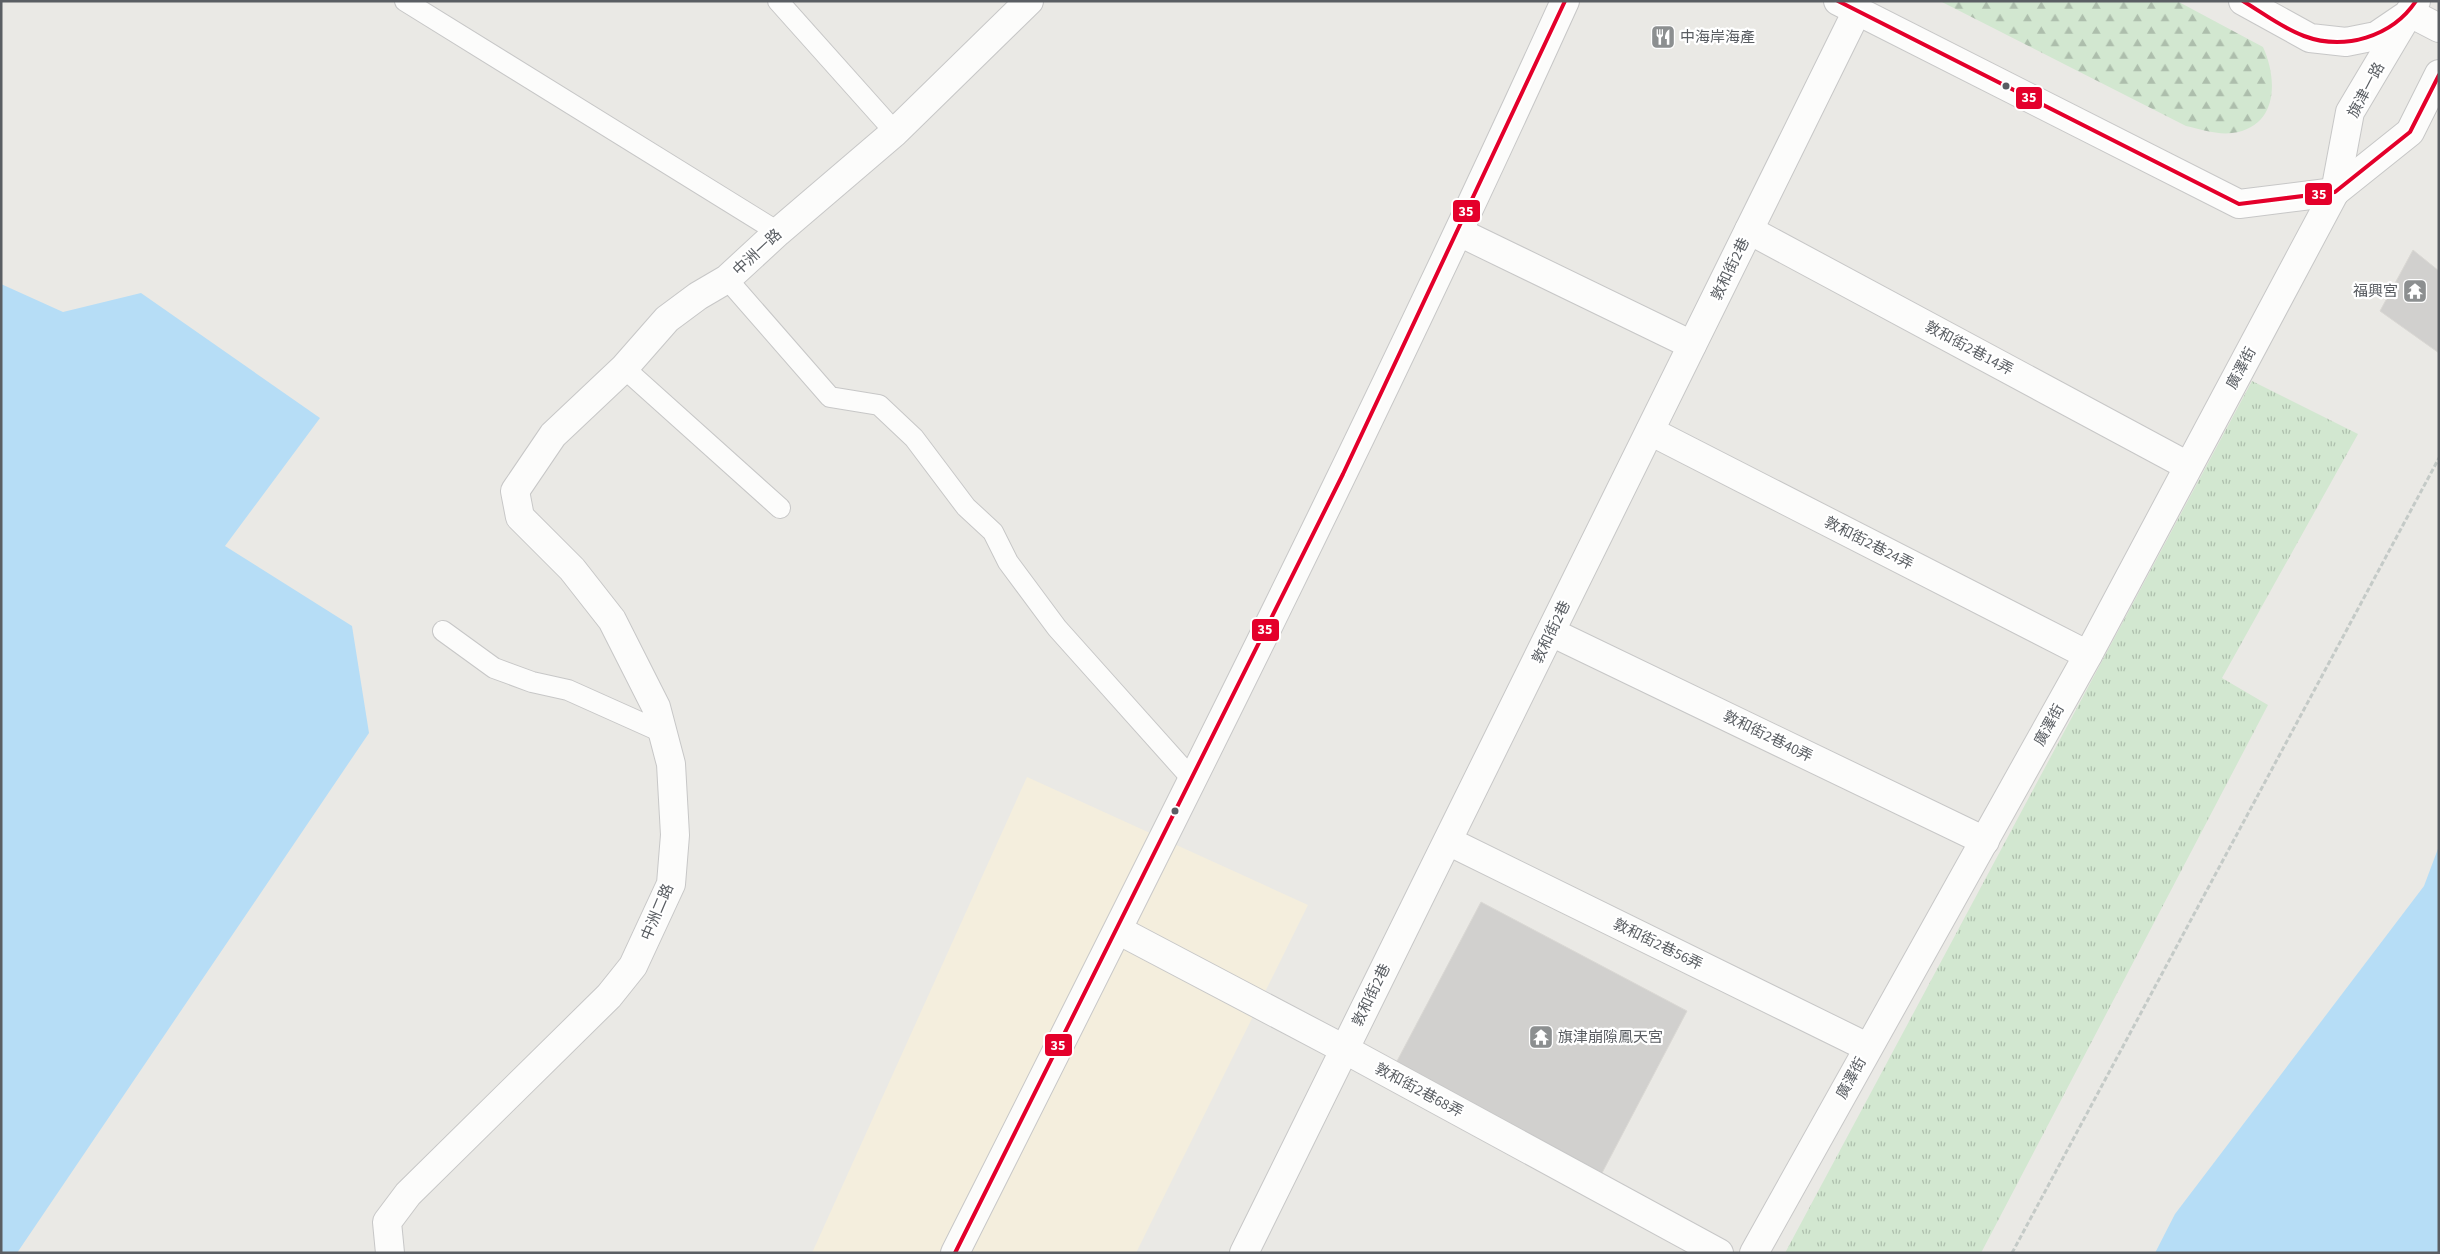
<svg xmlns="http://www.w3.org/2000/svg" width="2440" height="1254" viewBox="0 0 2440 1254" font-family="'Source Sans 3','Noto Sans TC',sans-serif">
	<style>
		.commercial { fill: #f4eedd }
		.grass { fill: url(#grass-tufts) }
		.forest { fill: url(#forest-firs) }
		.water { fill: #b6ddf6 }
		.building { fill: #d1d0ce; stroke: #dad8d4 }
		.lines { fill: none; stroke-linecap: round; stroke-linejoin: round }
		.service-casing { stroke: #c7c7c7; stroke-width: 22 }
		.minor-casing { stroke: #c7c7c7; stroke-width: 30 }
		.tertiary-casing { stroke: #c7c7c7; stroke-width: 30 }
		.path { stroke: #c4cac7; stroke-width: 3; stroke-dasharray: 5 2.5; stroke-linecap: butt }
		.service { stroke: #fcfcfb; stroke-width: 20 }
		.minor { stroke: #fcfcfb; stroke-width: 28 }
		.tertiary { stroke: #fcfcfb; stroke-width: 28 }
		.bus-1-casing { stroke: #fff; stroke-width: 8 }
		.bus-1 { stroke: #e4002b; stroke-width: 4 }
		.bus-dot { fill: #5a5e63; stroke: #fff; stroke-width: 2 }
		.labels { text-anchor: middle; stroke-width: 4.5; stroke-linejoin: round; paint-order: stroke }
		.poi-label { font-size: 15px; fill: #5a5e63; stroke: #fff; text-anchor: start }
		.street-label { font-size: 15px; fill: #5a5e63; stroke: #fff }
		.line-badge { stroke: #fff; stroke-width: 2 }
		.badge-label { font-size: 14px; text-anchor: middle; font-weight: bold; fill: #fff }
	</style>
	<defs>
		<pattern id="grass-tufts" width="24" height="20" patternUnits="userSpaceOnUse" patternTransform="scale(1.25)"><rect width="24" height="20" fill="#d2e7d0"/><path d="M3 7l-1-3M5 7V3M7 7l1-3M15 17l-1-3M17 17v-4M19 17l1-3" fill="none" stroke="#adbeac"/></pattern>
		<pattern id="forest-firs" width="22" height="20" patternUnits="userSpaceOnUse" patternTransform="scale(1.25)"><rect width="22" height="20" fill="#d2e7d0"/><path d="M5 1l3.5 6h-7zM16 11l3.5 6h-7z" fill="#adbeac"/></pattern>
	</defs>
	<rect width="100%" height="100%" fill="#eae9e5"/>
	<path class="commercial" d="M 1027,777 L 1308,905 L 1136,1253 L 812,1253 Z"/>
	<path class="grass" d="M 2252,381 L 2358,434 L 2222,678 L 2268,705 L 1981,1253 L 1785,1253 Z"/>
	<path class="forest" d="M 1940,1 L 2177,1 L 2263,47 C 2278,80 2278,127 2232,133 C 2217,135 2200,129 2186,126 Z"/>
	<g class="water">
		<path d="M 1,284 L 63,312 L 141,293 L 320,418 L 225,546 L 352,626 L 369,733 L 17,1253 L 1,1253 Z"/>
		<path d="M 2439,846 L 2439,1253 L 2155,1253 L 2175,1214 L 2424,886 Z"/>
	</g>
	<g class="building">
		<path d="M 2413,250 L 2439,271 L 2439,353 L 2380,311 Z"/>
		<path d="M 1481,902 L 1687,1011 L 1602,1173 L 1396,1063 Z"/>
	</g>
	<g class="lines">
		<defs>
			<g id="service">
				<path d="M 405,1 L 778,232"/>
				<path d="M 778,1 L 895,132"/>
				<path d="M 727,279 L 830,397 L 879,405 L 914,438 L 966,507 L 993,532 L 1008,562 L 1057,628 L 1193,780"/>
				<path d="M 624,368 L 780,508"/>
				<path d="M 443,631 L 494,668 L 532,682 L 568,690 L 664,733"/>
			</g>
			<g id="minor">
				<path d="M 1749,230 L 2188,466"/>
				<path d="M 1459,232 L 1692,345"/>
				<path d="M 1650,431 L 2088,655"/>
				<path d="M 1551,632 L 1985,841"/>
				<path d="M 1448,841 L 1867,1047"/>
				<path d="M 1118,930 L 1344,1049 L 1719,1253"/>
				<path d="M 390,1253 L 387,1222 L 408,1194 L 609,996 L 633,966 L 671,884 L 675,835 L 671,764 L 656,707 L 612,620 L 572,569 L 520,517 L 515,491 L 553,435 L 624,368 L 667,319 L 698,296 L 727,279 L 778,232 L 895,132 L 1029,1"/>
				<path d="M 1244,1253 L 1857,11"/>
				<path d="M 1754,1253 L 2088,655 L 2335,192"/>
			</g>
			<g id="tertiary">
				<path d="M 1838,1 L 2239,204 L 2335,192"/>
				<path d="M 2243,1 L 2310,38 L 2346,42 L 2376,36 L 2404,17"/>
				<path d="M 2410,13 L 2439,28"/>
				<path d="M 2335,192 L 2350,112 L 2416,1"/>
				<path d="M 2335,192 L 2410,132 L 2439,74"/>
				<path d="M 955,1253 C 1164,838 1373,424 1565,1"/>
			</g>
		</defs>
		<use href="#service" class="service-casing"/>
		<use href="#minor" class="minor-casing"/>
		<use href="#tertiary" class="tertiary-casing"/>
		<path class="path" d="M 2012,1253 L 2439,458"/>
		<use href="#service" class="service"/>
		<use href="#minor" class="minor"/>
		<use href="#tertiary" class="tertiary"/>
		<defs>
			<g id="bus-1">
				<path d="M 1838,1 L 2239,204 L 2335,192 L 2410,132 L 2439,75"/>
				<path d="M 2243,1 C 2263,13 2282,28 2304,36 C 2344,51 2392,37 2416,1"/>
				<path d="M 955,1253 L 1343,474 L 1565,1"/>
			</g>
		</defs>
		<use href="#bus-1" class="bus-1-casing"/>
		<use href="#bus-1" class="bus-1"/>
	</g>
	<defs>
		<symbol id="restaurant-square" viewBox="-11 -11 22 22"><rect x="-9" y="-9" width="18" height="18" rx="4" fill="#8c8f90" stroke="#fff"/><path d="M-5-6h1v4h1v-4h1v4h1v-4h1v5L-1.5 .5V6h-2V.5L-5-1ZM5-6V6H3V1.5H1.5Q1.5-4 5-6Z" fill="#fff"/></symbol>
		<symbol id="temple-square" viewBox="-11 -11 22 22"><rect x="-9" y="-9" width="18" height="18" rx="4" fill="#8c8f90" stroke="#fff"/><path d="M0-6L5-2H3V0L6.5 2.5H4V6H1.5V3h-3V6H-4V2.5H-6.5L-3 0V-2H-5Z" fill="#fff"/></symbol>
	</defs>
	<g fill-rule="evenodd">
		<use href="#restaurant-square" x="1649" y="23" width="28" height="28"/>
		<use href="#temple-square" x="2401" y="277" width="28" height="28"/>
		<use href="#temple-square" x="1527" y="1023" width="28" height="28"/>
	</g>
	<g class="bus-dot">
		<circle cx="2006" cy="86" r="4.5"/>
		<circle cx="1175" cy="811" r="4.5"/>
	</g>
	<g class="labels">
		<g class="poi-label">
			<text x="1680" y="42">中海岸海產</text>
			<text x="2398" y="296" text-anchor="end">福興宮</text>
			<text x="1558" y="1042">旗津崩隙鳳天宮</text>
		</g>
		<g class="street-label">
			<text transform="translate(2366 90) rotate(-62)" y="5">旗津一路</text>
			<text transform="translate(757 252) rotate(-43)" y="5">中洲一路</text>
			<text transform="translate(1730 269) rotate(-64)" y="5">敦和街2巷</text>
			<text transform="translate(1969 348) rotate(28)" y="5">敦和街2巷14弄</text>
			<text transform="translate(2241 368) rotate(-62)" y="5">廣澤街</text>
			<text transform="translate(1869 543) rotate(27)" y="5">敦和街2巷24弄</text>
			<text transform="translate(1551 632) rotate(-64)" y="5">敦和街2巷</text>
			<text transform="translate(2049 725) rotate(-61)" y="5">廣澤街</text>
			<text transform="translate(1768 736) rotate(26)" y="5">敦和街2巷40弄</text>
			<text transform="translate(657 912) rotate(-67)" y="5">中洲二路</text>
			<text transform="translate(1658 944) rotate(26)" y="5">敦和街2巷56弄</text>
			<text transform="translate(1371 995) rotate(-64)" y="5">敦和街2巷</text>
			<text transform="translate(1851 1078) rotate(-61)" y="5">廣澤街</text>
			<text transform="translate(1419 1090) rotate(28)" y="5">敦和街2巷68弄</text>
		</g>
	</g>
	<g class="line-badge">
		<rect x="2015" y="86" width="28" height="24" rx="5" fill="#e4002b"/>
		<rect x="2304" y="182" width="29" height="24" rx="5" fill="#e4002b"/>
		<rect x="1452" y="199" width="29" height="24" rx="5" fill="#e4002b"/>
		<rect x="1251" y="618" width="29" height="24" rx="5" fill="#e4002b"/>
		<rect x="1044" y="1033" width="29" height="24" rx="5" fill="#e4002b"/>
	</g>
	<g class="badge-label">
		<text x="2029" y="102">35</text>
		<text x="2319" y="199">35</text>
		<text x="1466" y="216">35</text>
		<text x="1265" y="634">35</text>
		<text x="1058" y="1050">35</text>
	</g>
	<rect width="2440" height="1254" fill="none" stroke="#5a5e63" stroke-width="5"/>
</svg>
